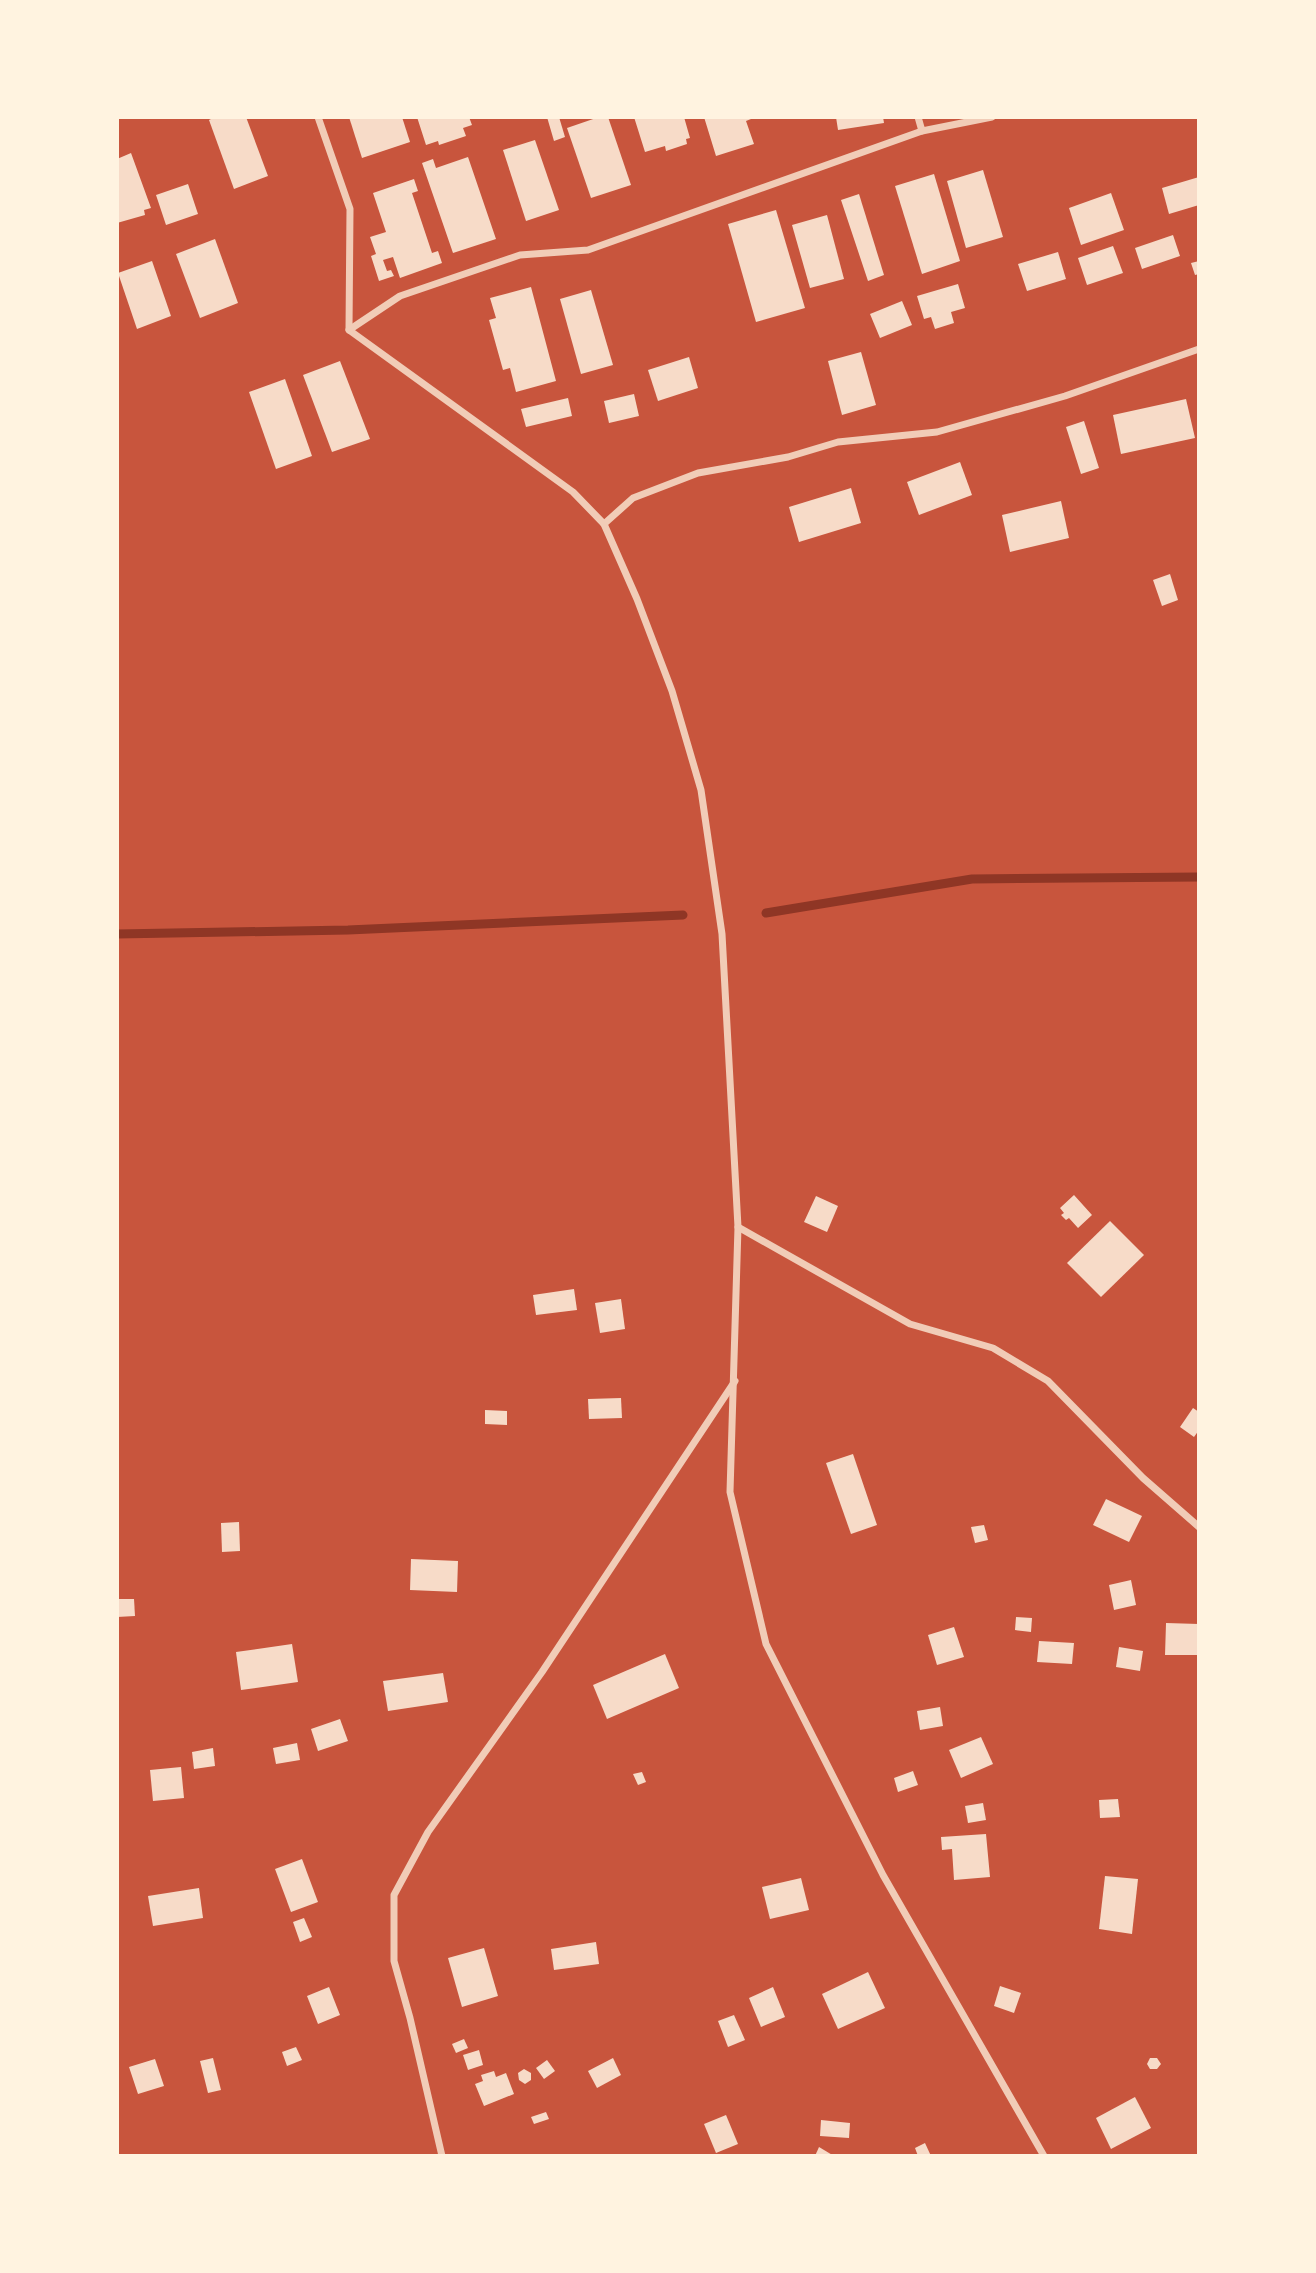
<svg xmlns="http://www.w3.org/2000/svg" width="1316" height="2273" viewBox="0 0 1316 2273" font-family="'Times New Roman',serif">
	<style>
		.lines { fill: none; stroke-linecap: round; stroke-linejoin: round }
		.stream { stroke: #8f3625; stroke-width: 9 }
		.building { fill: #f7dbc8 }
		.minor { stroke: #f1ccb7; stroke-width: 7 }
	</style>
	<rect width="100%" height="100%" fill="#c8553d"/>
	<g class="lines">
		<g class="stream">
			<path d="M 766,913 L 972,879 L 1199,877"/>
			<path d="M 117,934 L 348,930 L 683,915"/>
		</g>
	</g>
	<g class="building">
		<path d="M 215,117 L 246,117 L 268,176 L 234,189 L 209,120 Z"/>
		<path d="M 349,117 L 402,117 L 410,142 L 362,158 Z"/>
		<path d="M 417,117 L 469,117 L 472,125 L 463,128 L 466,136 L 439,145 L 438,141 L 426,145 Z"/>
		<path d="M 547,117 L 559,117 L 565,137 L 554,141 Z"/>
		<path d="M 599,117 L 608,117 L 631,185 L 591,198 L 567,128 Z"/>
		<path d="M 634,117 L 684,117 L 690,138 L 686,139 L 687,144 L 666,151 L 665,146 L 645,152 Z"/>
		<path d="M 704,117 L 756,117 L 746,121 L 754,144 L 716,156 Z"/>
		<path d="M 836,117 L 883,117 L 884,123 L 838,130 Z"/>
		<path d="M 535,140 L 559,210 L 526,221 L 503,150 Z"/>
		<path d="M 131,153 L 151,208 L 144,210 L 145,215 L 117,223 L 117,159 Z"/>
		<path d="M 468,157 L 496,239 L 453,253 L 422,163 L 433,159 L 436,168 Z"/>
		<path d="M 983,170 L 1003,237 L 966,248 L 947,181 Z"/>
		<path d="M 934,174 L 960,261 L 922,274 L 895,186 Z"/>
		<path d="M 1199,177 L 1199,205 L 1169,214 L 1162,188 Z"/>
		<path d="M 414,179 L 418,191 L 412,193 L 432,253 L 438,251 L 442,263 L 400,278 L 393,257 L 383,260 L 387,271 L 391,270 L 394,276 L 379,281 L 371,256 L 376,254 L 370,237 L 386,232 L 373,193 Z"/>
		<path d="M 188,184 L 198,214 L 166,225 L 156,195 Z"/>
		<path d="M 1111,193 L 1124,230 L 1081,245 L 1069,208 Z"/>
		<path d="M 859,194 L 884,275 L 868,281 L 841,200 Z"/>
		<path d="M 776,210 L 805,308 L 756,322 L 728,224 Z"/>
		<path d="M 827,215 L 844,279 L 810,288 L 792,225 Z"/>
		<path d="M 1173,235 L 1180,256 L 1142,269 L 1135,248 Z"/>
		<path d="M 215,239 L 238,303 L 200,318 L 176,254 Z"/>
		<path d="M 1113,246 L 1123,273 L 1087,285 L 1078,258 Z"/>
		<path d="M 1058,252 L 1066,279 L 1027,291 L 1018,264 Z"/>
		<path d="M 152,261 L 171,316 L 137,329 L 118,273 Z"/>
		<path d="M 1199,261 L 1199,274 L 1195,275 L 1191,263 Z"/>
		<path d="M 958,284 L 965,308 L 951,312 L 954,323 L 935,329 L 931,317 L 924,319 L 917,296 Z"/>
		<path d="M 531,287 L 556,381 L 516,392 L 510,368 L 503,370 L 489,320 L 496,318 L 490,298 Z"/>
		<path d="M 591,290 L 613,365 L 581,374 L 560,299 Z"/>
		<path d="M 902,301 L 912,325 L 880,338 L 870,314 Z"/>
		<path d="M 861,352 L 876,405 L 842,415 L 828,361 Z"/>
		<path d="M 689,357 L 698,388 L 658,401 L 648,370 Z"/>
		<path d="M 340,361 L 370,439 L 332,452 L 303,375 Z"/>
		<path d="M 285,379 L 312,456 L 276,469 L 249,392 Z"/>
		<path d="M 634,394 L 639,416 L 609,423 L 604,401 Z"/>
		<path d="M 568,398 L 572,416 L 526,427 L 521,409 Z"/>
		<path d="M 1186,399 L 1195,438 L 1121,454 L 1113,415 Z"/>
		<path d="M 1084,421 L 1099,468 L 1081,474 L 1066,427 Z"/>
		<path d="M 960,462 L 972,495 L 919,515 L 907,482 Z"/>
		<path d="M 851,488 L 861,523 L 799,542 L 789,507 Z"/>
		<path d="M 1061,501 L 1069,538 L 1010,552 L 1002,515 Z"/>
		<path d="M 1170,574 L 1178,600 L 1162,606 L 1153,580 Z"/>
		<path d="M 1074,1195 L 1092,1215 L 1078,1228 L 1069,1218 L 1066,1220 L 1061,1215 L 1064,1213 L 1060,1208 Z"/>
		<path d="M 816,1196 L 838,1206 L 827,1232 L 804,1222 Z"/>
		<path d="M 1110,1221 L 1144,1255 L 1101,1297 L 1067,1263 Z"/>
		<path d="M 574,1289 L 577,1310 L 536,1315 L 533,1295 Z"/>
		<path d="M 621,1299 L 625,1329 L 600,1333 L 595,1303 Z"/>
		<path d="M 621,1398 L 622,1418 L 589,1419 L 588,1399 Z"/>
		<path d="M 1193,1408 L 1199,1412 L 1199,1430 L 1194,1437 L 1180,1427 Z"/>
		<path d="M 485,1410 L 507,1411 L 507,1425 L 485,1424 Z"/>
		<path d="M 853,1454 L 877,1525 L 851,1534 L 826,1463 Z"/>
		<path d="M 1106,1499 L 1142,1516 L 1129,1542 L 1093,1525 Z"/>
		<path d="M 239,1522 L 240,1551 L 222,1552 L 221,1523 Z"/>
		<path d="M 984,1525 L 988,1540 L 975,1543 L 971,1527 Z"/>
		<path d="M 411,1559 L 458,1561 L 457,1592 L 410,1590 Z"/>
		<path d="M 1131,1580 L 1136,1605 L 1114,1610 L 1109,1585 Z"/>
		<path d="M 117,1599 L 134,1599 L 135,1616 L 117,1617 Z"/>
		<path d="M 1016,1617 L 1032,1618 L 1031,1632 L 1015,1630 Z"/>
		<path d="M 1166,1623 L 1199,1624 L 1199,1655 L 1165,1655 Z"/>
		<path d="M 954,1627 L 964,1657 L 937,1665 L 928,1635 Z"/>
		<path d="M 1039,1641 L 1074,1643 L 1072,1664 L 1037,1662 Z"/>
		<path d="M 292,1644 L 298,1682 L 241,1690 L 236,1652 Z"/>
		<path d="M 1119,1647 L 1143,1651 L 1140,1671 L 1116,1667 Z"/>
		<path d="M 665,1654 L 679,1688 L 607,1719 L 593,1685 Z"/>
		<path d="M 443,1673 L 448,1702 L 388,1711 L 383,1681 Z"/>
		<path d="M 940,1707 L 943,1726 L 920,1730 L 917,1711 Z"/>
		<path d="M 340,1719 L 348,1741 L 318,1751 L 311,1729 Z"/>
		<path d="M 981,1737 L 993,1764 L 961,1778 L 949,1750 Z"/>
		<path d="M 297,1743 L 300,1760 L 276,1764 L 273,1748 Z"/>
		<path d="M 213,1748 L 215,1766 L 194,1769 L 192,1752 Z"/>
		<path d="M 181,1767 L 184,1798 L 153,1801 L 150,1770 Z"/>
		<path d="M 913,1771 L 918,1785 L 898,1792 L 894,1778 Z"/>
		<path d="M 642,1772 L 646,1782 L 638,1785 L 633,1774 Z"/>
		<path d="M 1118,1799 L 1120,1817 L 1100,1818 L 1099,1800 Z"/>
		<path d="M 983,1803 L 986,1820 L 968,1823 L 965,1806 Z"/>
		<path d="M 986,1834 L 990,1877 L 954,1880 L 952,1849 L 942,1850 L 941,1837 Z"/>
		<path d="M 302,1859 L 318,1902 L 291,1912 L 275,1869 Z"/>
		<path d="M 1105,1876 L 1138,1879 L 1132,1934 L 1099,1929 Z"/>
		<path d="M 801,1878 L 809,1910 L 770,1919 L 762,1887 Z"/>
		<path d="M 199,1888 L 203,1918 L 153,1926 L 148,1896 Z"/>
		<path d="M 304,1918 L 312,1937 L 300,1942 L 293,1922 Z"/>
		<path d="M 596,1942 L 599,1964 L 554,1970 L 551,1949 Z"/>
		<path d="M 484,1948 L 498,1996 L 462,2007 L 448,1958 Z"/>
		<path d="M 868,1972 L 885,2008 L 838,2029 L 822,1994 Z"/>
		<path d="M 1000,1986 L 1021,1993 L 1014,2013 L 994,2006 Z"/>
		<path d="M 329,1987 L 340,2015 L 318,2024 L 307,1996 Z"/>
		<path d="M 773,1987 L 785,2017 L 761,2027 L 749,1998 Z"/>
		<path d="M 734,2015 L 745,2040 L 728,2047 L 718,2021 Z"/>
		<path d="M 464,2039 L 468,2048 L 456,2053 L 452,2044 Z"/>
		<path d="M 296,2047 L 302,2060 L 287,2066 L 282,2052 Z"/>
		<path d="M 479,2050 L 483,2065 L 468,2070 L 463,2055 Z"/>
		<path d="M 213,2058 L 221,2090 L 208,2093 L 200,2061 Z"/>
		<path d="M 613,2058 L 621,2075 L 597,2088 L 588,2071 Z"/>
		<path d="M 1150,2058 L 1157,2058 L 1161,2064 L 1157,2069 L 1150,2069 L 1147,2064 Z"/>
		<path d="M 155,2059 L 164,2086 L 138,2094 L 129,2067 Z"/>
		<path d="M 547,2060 L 555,2071 L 544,2079 L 536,2068 Z"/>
		<path d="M 524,2069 L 531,2073 L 531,2080 L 525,2084 L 519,2080 L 518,2073 Z"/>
		<path d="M 494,2071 L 496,2077 L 506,2073 L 514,2094 L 484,2106 L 475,2084 L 483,2081 L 481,2075 Z"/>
		<path d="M 1135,2097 L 1151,2128 L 1111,2149 L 1096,2118 Z"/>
		<path d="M 546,2112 L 549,2119 L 534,2124 L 531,2117 Z"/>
		<path d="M 726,2115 L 738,2144 L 716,2153 L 704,2124 Z"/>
		<path d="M 821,2120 L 850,2123 L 849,2138 L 820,2136 Z"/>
		<path d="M 925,2143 L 931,2156 L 918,2156 L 915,2148 Z"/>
		<path d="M 819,2147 L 834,2156 L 815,2156 Z"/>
	</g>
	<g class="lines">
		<g class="minor">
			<path d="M 318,117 L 350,209 L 349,330 L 573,492 L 604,524 L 637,599 L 672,691 L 701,790 L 722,934 L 738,1227 L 730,1492 L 766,1644 L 883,1875 L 1044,2156"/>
			<path d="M 918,117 L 922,131 L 992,117"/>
			<path d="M 349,330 L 400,296 L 520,255 L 588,250 L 922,131"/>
			<path d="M 604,524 L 633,498 L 698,473 L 788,457 L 838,442 L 937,432 L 1065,396 L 1199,349"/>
			<path d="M 738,1227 L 910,1324 L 993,1348 L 1048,1381 L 1143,1478 L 1199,1527"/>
			<path d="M 442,2156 L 410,2018 L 394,1961 L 394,1895 L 428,1832 L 542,1672 L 735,1381"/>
		</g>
	</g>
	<rect width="1316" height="2273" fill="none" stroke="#fff3e0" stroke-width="238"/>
</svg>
